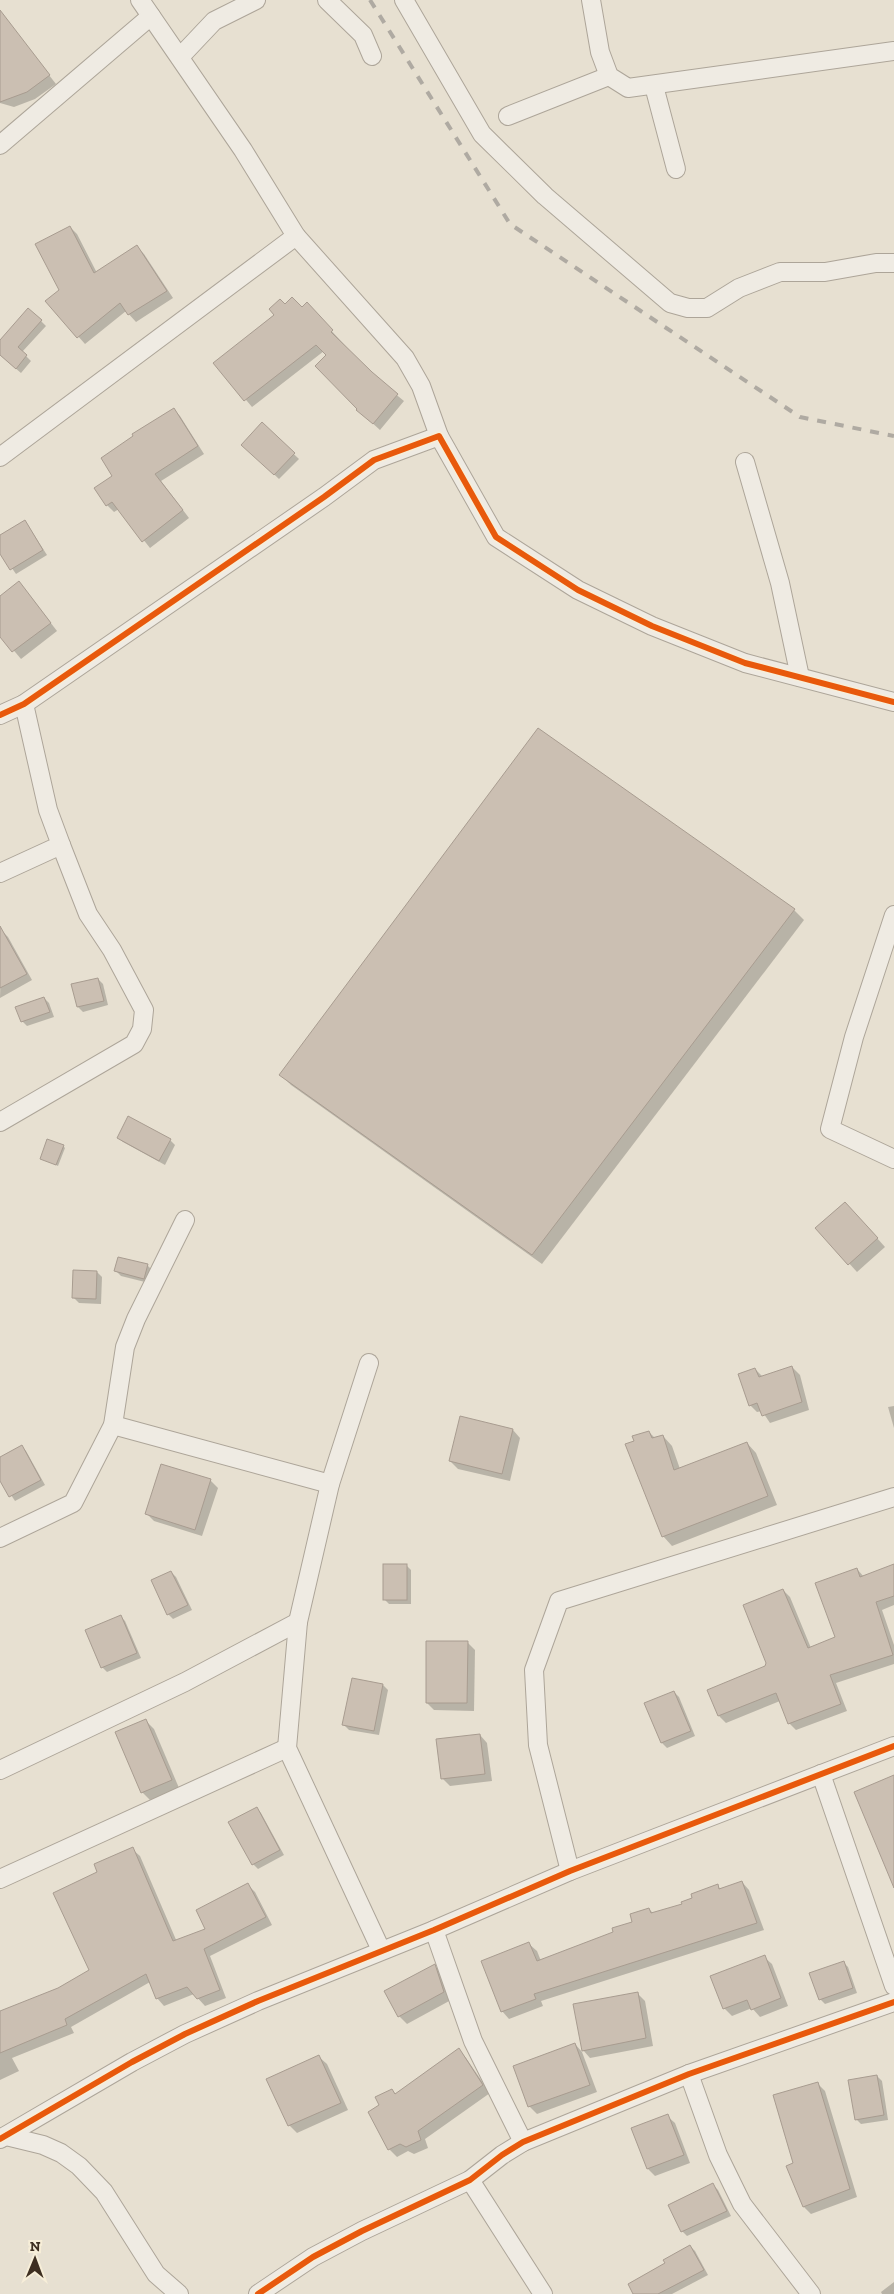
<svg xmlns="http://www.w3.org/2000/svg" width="894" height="2294" viewBox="0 0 894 2294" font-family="'Zilla Slab',serif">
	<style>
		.shadow { fill: #0003 }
		.building { fill: #cbbfb2; stroke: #a89c90 }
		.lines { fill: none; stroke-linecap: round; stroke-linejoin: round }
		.street-casing { stroke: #ada599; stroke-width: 20 }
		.street { stroke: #efebe3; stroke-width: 18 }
		.rail { stroke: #afaaa2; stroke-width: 4; stroke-dasharray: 9 9; stroke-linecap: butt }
		.cycleway-casing { stroke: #f7eed8; stroke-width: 9 }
		.cycleway { stroke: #e8590c; stroke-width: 6 }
	</style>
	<rect width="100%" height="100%" fill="#e7e0d1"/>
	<g class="shadow">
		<path d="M 1,14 L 56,84 L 35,99 L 14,107 L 0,103 Z"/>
		<path d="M 70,227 L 77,234 L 97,273 L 137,247 L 144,254 L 173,298 L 136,322 L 126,311 L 85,344 L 47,301 L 60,290 Z"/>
		<path d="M 307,304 L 371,374 L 404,401 L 380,430 L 358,410 L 359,409 L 324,351 L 252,407 L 215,363 L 285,306 L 302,309 Z"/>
		<path d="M 41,321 L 46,326 L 22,352 L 31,361 L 21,373 L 0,355 L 0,342 Z"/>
		<path d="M 173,409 L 180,416 L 204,454 L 161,481 L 189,518 L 150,548 L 119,509 L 114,512 L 107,505 L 114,476 L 135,437 Z"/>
		<path d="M 262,424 L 299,459 L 279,479 L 243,445 Z"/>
		<path d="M 25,521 L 47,555 L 16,574 L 0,551 L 0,536 Z"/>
		<path d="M 26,591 L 57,631 L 21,659 L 0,634 L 0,598 Z"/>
		<path d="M 794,910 L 804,920 L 542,1264 L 291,1085 L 281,1075 Z"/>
		<path d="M 2,931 L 8,937 L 32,980 L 0,998 Z"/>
		<path d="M 98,979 L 103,984 L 108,1005 L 83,1012 L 78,1007 Z"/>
		<path d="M 44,998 L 49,1003 L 54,1017 L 27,1026 L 22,1021 Z"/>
		<path d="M 129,1118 L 170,1140 L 175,1145 L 165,1165 L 123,1142 L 118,1138 Z"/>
		<path d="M 63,1146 L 65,1148 L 58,1166 L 41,1158 Z"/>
		<path d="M 853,1211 L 885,1247 L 857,1272 L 817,1228 Z"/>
		<path d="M 147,1265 L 152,1270 L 149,1283 L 121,1276 L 116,1271 Z"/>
		<path d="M 97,1272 L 102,1277 L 101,1304 L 79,1303 L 74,1298 Z"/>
		<path d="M 792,1367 L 800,1375 L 809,1410 L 770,1423 L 762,1411 L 757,1412 L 750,1405 L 755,1369 L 763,1377 Z"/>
		<path d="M 894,1406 L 894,1428 L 888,1407 Z"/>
		<path d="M 461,1417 L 513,1430 L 520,1438 L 510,1481 L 458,1469 L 450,1461 Z"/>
		<path d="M 649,1432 L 655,1438 L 663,1436 L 672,1446 L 680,1469 L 747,1443 L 756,1453 L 777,1505 L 672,1546 L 663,1536 L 635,1442 Z"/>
		<path d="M 21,1446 L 26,1451 L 45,1485 L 15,1501 L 0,1478 L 0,1458 Z"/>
		<path d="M 210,1480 L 218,1488 L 202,1536 L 154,1521 L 147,1514 Z"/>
		<path d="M 406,1565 L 411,1570 L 411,1604 L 389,1604 L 384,1599 Z"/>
		<path d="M 894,1566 L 894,1605 L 882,1610 L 894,1645 L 894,1664 L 836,1683 L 847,1711 L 796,1730 L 789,1723 L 780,1701 L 726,1723 L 719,1716 L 766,1667 L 783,1590 L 790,1597 L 811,1648 L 837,1638 L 857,1569 L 864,1577 Z"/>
		<path d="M 171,1572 L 176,1577 L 192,1610 L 173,1619 L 168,1614 Z"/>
		<path d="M 120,1616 L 125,1621 L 141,1658 L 107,1672 L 102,1667 Z"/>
		<path d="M 467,1642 L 475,1650 L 474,1711 L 434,1710 L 427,1703 Z"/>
		<path d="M 383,1685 L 388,1690 L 379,1735 L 349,1730 L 344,1725 Z"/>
		<path d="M 674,1692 L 679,1697 L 695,1736 L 667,1748 L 662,1743 Z"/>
		<path d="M 146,1721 L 154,1729 L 179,1788 L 150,1800 L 142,1792 Z"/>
		<path d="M 480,1735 L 487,1743 L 492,1781 L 450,1786 L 442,1778 Z"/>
		<path d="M 256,1808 L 261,1813 L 284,1855 L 258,1869 L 253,1864 Z"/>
		<path d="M 132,1849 L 140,1856 L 177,1942 L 207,1929 L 248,1885 L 255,1892 L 272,1925 L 210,1956 L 226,1998 L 205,2006 L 194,1994 L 164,2006 L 157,1998 L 150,1982 L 71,2027 L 74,2033 L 12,2058 L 19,2071 L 0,2080 L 0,2012 L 59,1989 L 91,1971 L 99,1873 Z"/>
		<path d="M 742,1882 L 749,1890 L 764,1930 L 541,2001 L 543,2006 L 509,2019 L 502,2011 L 529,1944 L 537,1951 L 541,1961 L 615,1933 L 634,1922 L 649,1909 L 654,1914 L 683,1905 L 717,1886 L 721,1889 Z"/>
		<path d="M 764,1957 L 772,1964 L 788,2006 L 760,2017 L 752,2008 L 732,2016 L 724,2008 Z"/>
		<path d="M 843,1962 L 848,1967 L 857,1993 L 825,2004 L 820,1999 Z"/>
		<path d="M 434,1965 L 442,1973 L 451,2000 L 407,2024 L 399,2016 Z"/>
		<path d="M 637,1993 L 645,2001 L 653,2046 L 590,2058 L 583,2050 Z"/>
		<path d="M 575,2044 L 582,2052 L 597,2092 L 537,2114 L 529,2106 Z"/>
		<path d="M 459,2050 L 466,2058 L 490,2093 L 425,2139 L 428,2148 L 414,2154 L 408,2151 L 397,2157 L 389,2149 L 369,2112 L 381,2106 L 391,2090 L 396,2094 Z"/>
		<path d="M 319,2057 L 327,2064 L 348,2110 L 297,2133 L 289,2125 Z"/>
		<path d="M 877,2076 L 882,2081 L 888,2120 L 861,2124 L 856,2119 Z"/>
		<path d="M 817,2083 L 825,2091 L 857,2197 L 811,2214 L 804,2207 L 788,2167 L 795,2164 Z"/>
		<path d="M 667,2116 L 675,2123 L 690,2163 L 655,2176 L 648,2169 Z"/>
		<path d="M 713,2185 L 718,2190 L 731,2216 L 687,2236 L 682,2231 Z"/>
		<path d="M 690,2246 L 695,2251 L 708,2275 L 672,2294 L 635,2294 L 666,2264 Z"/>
		<path d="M 894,2282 L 894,2294 L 882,2294 L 881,2292 Z"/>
	</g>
	<g class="building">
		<path d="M 0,10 L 50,75 L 27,92 L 0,102 Z"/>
		<path d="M 70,226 L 94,273 L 137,245 L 167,291 L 128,315 L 120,303 L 77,338 L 45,301 L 59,290 L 35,244 Z"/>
		<path d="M 292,297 L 302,307 L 307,302 L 333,330 L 331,332 L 372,372 L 398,394 L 373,424 L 356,410 L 357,409 L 315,366 L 326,355 L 316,345 L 244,401 L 213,363 L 274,315 L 269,309 L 280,299 L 285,304 Z"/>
		<path d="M 28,308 L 42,320 L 18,347 L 27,355 L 16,369 L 0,355 L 0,340 Z"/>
		<path d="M 174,408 L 198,446 L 155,474 L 183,510 L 142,542 L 112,502 L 106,506 L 94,488 L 112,476 L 101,458 L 133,436 L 132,434 Z"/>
		<path d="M 262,422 L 295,453 L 274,475 L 241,445 Z"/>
		<path d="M 25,520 L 43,550 L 10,570 L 0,554 L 0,535 Z"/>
		<path d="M 19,581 L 51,623 L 12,652 L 0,637 L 0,596 Z"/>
		<path d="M 538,728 L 795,909 L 532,1255 L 279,1075 Z"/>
		<path d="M 0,926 L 27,974 L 0,988 Z"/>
		<path d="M 98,978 L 104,1001 L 77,1007 L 71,984 Z"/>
		<path d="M 44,997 L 50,1012 L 21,1022 L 15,1007 Z"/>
		<path d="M 128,1116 L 171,1139 L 159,1161 L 117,1138 Z"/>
		<path d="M 47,1139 L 64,1145 L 56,1165 L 40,1159 Z"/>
		<path d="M 845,1202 L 878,1238 L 848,1265 L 815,1228 Z"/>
		<path d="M 118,1257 L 148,1264 L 144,1279 L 114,1271 Z"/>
		<path d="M 73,1270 L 97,1271 L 96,1299 L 72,1298 Z"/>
		<path d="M 792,1366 L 802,1402 L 762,1416 L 757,1403 L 749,1406 L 738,1374 L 755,1368 L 759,1377 Z"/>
		<path d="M 460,1416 L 513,1429 L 502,1474 L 449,1461 Z"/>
		<path d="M 649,1431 L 652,1438 L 663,1435 L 674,1470 L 747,1442 L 768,1496 L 662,1537 L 625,1444 L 634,1441 L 632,1436 Z"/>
		<path d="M 22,1445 L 41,1480 L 9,1497 L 0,1481 L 0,1457 Z"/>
		<path d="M 161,1464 L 211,1479 L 195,1530 L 145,1514 Z"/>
		<rect x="383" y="1564" width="24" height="36"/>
		<path d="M 894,1564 L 894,1596 L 876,1602 L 893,1655 L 830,1675 L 841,1704 L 788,1724 L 776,1693 L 718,1716 L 707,1690 L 765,1666 L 766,1663 L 743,1605 L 783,1589 L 808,1648 L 835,1637 L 815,1583 L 857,1568 L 860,1577 Z"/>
		<path d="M 171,1571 L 188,1605 L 167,1615 L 151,1580 Z"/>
		<path d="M 121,1615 L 137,1653 L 101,1668 L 85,1630 Z"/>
		<path d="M 426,1641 L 468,1641 L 467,1703 L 426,1703 Z"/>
		<path d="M 352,1678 L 383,1684 L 374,1731 L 342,1725 Z"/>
		<path d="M 674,1691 L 691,1731 L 661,1743 L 644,1703 Z"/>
		<path d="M 146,1719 L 172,1780 L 141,1793 L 115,1732 Z"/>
		<path d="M 480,1734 L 485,1774 L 441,1779 L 436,1739 Z"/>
		<path d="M 894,1775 L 894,1888 L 854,1792 Z"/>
		<path d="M 257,1807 L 280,1850 L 252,1865 L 228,1822 Z"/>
		<path d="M 133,1847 L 173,1941 L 205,1929 L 196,1910 L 248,1883 L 266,1917 L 204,1949 L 220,1990 L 197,1999 L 187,1987 L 156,1999 L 146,1974 L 65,2019 L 67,2025 L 0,2053 L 0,2011 L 58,1988 L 89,1970 L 53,1893 L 97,1872 L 94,1864 Z"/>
		<path d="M 742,1881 L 757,1923 L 534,1994 L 536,1999 L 501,2012 L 481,1961 L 529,1942 L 537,1961 L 613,1932 L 612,1928 L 632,1922 L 630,1914 L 649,1908 L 651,1913 L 682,1904 L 681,1902 L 692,1898 L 691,1894 L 718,1884 L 719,1889 Z"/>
		<path d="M 765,1955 L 781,1998 L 751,2010 L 747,2000 L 723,2009 L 710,1976 Z"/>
		<path d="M 844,1961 L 853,1988 L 819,2000 L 809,1973 Z"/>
		<path d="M 435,1964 L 444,1992 L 398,2017 L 384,1991 Z"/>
		<path d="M 638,1992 L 646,2038 L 582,2051 L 573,2004 Z"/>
		<path d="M 575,2043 L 590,2085 L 528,2107 L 513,2066 Z"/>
		<path d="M 459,2048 L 483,2085 L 418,2131 L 421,2140 L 406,2147 L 400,2144 L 388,2150 L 368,2112 L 379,2105 L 375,2097 L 392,2089 L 395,2094 Z"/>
		<path d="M 319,2055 L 341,2103 L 288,2126 L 266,2079 Z"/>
		<path d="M 877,2075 L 884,2115 L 855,2120 L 848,2080 Z"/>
		<path d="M 818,2082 L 850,2189 L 803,2207 L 786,2166 L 793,2163 L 773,2095 Z"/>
		<path d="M 668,2114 L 684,2155 L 647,2169 L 631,2128 Z"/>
		<path d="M 713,2183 L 727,2211 L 681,2232 L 668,2205 Z"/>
		<path d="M 690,2245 L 704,2270 L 658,2294 L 633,2294 L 628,2284 L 665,2263 L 663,2260 Z"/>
	</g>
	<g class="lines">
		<defs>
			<g id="street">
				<path d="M 140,0 L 243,150 L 296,236 L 405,358 L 421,386 L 439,436"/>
				<path d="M 327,0 L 363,35 L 372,56"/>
				<path d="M 404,0 L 482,134 L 545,196 L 670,303 L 688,308 L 707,308 L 739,288 L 780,272 L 825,272 L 876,263 L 894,263"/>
				<path d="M 591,0 L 600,52 L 609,76 L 628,88 L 894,51"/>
				<path d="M 180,57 L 214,21 L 256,0"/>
				<path d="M 654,86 L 676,169"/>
				<path d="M 508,116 L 609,76"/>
				<path d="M 0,145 L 151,16"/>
				<path d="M 0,457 L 296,236"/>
				<path d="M 745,462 L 780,583 L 800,677"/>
				<path d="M 0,715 L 24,704 L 324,497 L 374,460 L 439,436 L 496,537 L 578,590 L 652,626 L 745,663 L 894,702"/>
				<path d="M 0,873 L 61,845 L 48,810 L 24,704"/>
				<path d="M 894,915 L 854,1037 L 830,1129 L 894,1159"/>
				<path d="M 0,1122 L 134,1044 L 142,1029 L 144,1010 L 112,950 L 88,914 L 61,845"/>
				<path d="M 369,1363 L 330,1484 L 298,1622 L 287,1748 L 381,1950"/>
				<path d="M 113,1425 L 330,1484"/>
				<path d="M 0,1538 L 73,1503 L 113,1425 L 125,1347 L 136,1319 L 185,1220"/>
				<path d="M 0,1770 L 185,1682 L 298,1622"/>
				<path d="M 821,1774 L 894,1986"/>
				<path d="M 570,1871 L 538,1745 L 534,1670 L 559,1601 L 894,1497"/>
				<path d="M 0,1879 L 287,1748"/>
				<path d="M 434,1930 L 473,2041 L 523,2142"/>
				<path d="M 689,2074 L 718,2155 L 742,2204 L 811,2294"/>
				<path d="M 6,2136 L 43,2145 L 61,2153 L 79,2166 L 104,2192 L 156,2274 L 179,2294"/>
				<path d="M 0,2139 L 132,2062 L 185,2034 L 258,2001 L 434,1930 L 570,1871 L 894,1746"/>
				<path d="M 470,2180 L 543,2294"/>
				<path d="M 258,2294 L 313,2257 L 362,2231 L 470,2180 L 502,2155 L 523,2142 L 689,2074 L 894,2002"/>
			</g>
		</defs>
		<use href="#street" class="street-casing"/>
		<use href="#street" class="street"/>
		<path class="rail" d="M 370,0 L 510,224 L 800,417 L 894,436"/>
		<defs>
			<g id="cycleway">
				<path d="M 0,715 L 24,704 L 324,497 L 374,460 L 439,436 L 496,537 L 578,590 L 652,626 L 745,663 L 894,702"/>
				<path d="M 0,2139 L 132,2062 L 185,2034 L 258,2001 L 434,1930 L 570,1871 L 894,1746"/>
				<path d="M 258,2294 L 313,2257 L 362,2231 L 470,2180 L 502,2155 L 523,2142 L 689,2074 L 894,2002"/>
			</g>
		</defs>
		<use href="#cycleway" class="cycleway-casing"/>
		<use href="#cycleway" class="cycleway"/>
	</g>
	<g transform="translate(35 2259) rotate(1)" stroke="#f7eed8" stroke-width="4" paint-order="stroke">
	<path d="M0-4L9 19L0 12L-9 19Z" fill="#3d2e20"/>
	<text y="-8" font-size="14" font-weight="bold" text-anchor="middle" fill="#3d2e20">N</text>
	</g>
</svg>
